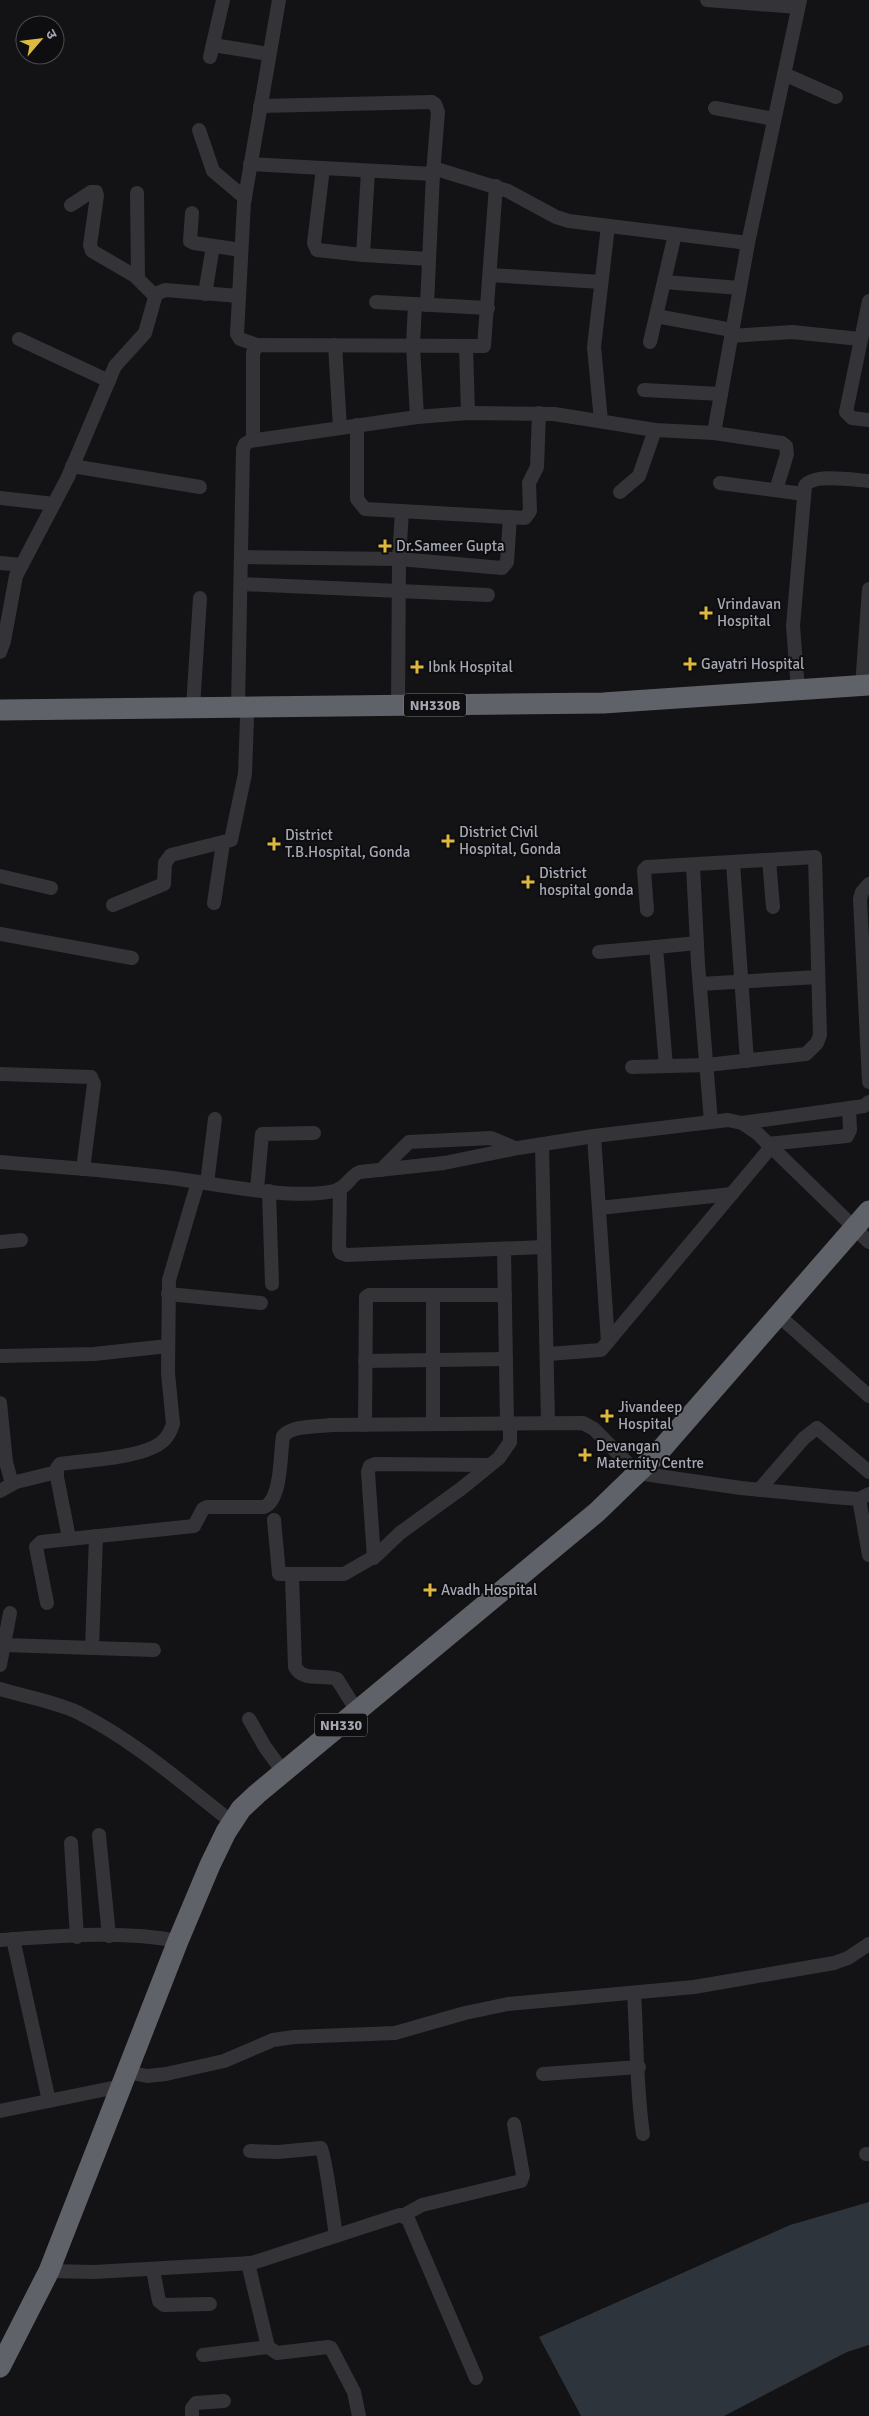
<svg xmlns="http://www.w3.org/2000/svg" width="869" height="2416" viewBox="0 0 869 2416" font-family="Signika,'Noto Sans Devanagari',sans-serif">
	<style>
		.water { fill: #2d343b }
		.lines { fill: none; stroke-linecap: round; stroke-linejoin: round }
		.minor { stroke: #343438; stroke-width: 14 }
		.highway { stroke: #606269; stroke-width: 21 }
		.poi-dot { fill: #deb940; stroke: #0e0d0f; stroke-width: 2 }
		.labels { text-anchor: middle; stroke-width: 4; stroke-linejoin: round; paint-order: stroke }
		.shield { fill: #0e0d0f; stroke: #787a82; stroke-width: 1 }
		.shield-label { font-size: 14px; font-weight: bold; fill: #a5a8b3 }
		.poi-label { font-size: 15px; fill: #a5a8b3; stroke: #0e0d0f; text-anchor: start }
	</style>
	<rect width="100%" height="100%" fill="#131214"/>
	<path class="water" d="M 869,2202 L 869,2345 L 847,2352 L 724,2416 L 581,2416 L 539,2337 L 790,2225 Z"/>
	<g class="lines">
		<g class="minor">
			<path d="M 707,0 L 798,7"/>
			<path d="M 213,45 L 269,54"/>
			<path d="M 210,57 L 223,0"/>
			<path d="M 784,74 L 836,97"/>
			<path d="M 260,106 L 432,102 L 435,104 L 438,112 L 433,174 L 427,305"/>
			<path d="M 715,108 L 774,119"/>
			<path d="M 199,130 L 213,171 L 245,198"/>
			<path d="M 250,164 L 433,174"/>
			<path d="M 323,168 L 314,243 L 317,250 L 363,255 L 429,259"/>
			<path d="M 433,168 L 508,191 L 556,217 L 569,221 L 748,243"/>
			<path d="M 137,193 L 138,279"/>
			<path d="M 71,205 L 91,192 L 96,192 L 97,196 L 90,245 L 92,251 L 135,276 L 155,296"/>
			<path d="M 192,213 L 190,241 L 194,243 L 241,250"/>
			<path d="M 363,255 L 368,171"/>
			<path d="M 490,275 L 601,282"/>
			<path d="M 664,282 L 740,288"/>
			<path d="M 205,294 L 213,246"/>
			<path d="M 869,301 L 846,412 L 852,418 L 869,420"/>
			<path d="M 376,302 L 488,308"/>
			<path d="M 415,304 L 413,346 L 417,417"/>
			<path d="M 656,316 L 732,330"/>
			<path d="M 731,336 L 792,332 L 860,339"/>
			<path d="M 19,339 L 109,381"/>
			<path d="M 650,342 L 675,234"/>
			<path d="M 257,345 L 240,339 L 237,334 L 244,203 L 279,0"/>
			<path d="M 335,345 L 340,428"/>
			<path d="M 466,346 L 468,413"/>
			<path d="M 644,390 L 721,394"/>
			<path d="M 601,421 L 594,347 L 608,226"/>
			<path d="M 357,425 L 357,499 L 365,509 L 525,518 L 530,511 L 529,483 L 537,467 L 539,413"/>
			<path d="M 714,433 L 748,243 L 800,0"/>
			<path d="M 253,440 L 253,353 L 257,345 L 484,346 L 496,186"/>
			<path d="M 72,466 L 200,487"/>
			<path d="M 720,483 L 804,494"/>
			<path d="M 620,492 L 639,476 L 655,430"/>
			<path d="M 0,498 L 54,504"/>
			<path d="M 241,557 L 399,559 L 502,568 L 507,562 L 510,517"/>
			<path d="M 0,563 L 22,565"/>
			<path d="M 241,584 L 488,595"/>
			<path d="M 0,652 L 4,641 L 16,576 L 68,477 L 115,366 L 145,333 L 156,294 L 165,290 L 239,296"/>
			<path d="M 862,686 L 869,589"/>
			<path d="M 798,690 L 793,626 L 805,486 C 813,473 854,480 869,481"/>
			<path d="M 398,705 L 399,559 L 402,511"/>
			<path d="M 193,707 L 200,598"/>
			<path d="M 238,707 L 243,449 L 245,444 L 250,441 L 417,417 L 468,413 L 554,414 L 655,430 L 714,433 L 782,443 L 786,446 L 787,454 L 776,490"/>
			<path d="M 769,860 L 773,907"/>
			<path d="M 733,863 L 747,1061"/>
			<path d="M 693,866 L 698,964 L 711,1122"/>
			<path d="M 0,876 L 51,888"/>
			<path d="M 869,884 L 862,892 L 860,899 L 869,1082"/>
			<path d="M 214,903 L 223,843"/>
			<path d="M 113,905 L 164,884 L 165,863 L 171,855 L 231,840 L 245,774 L 247,718"/>
			<path d="M 0,934 L 132,958"/>
			<path d="M 599,952 L 656,947"/>
			<path d="M 700,984 L 818,977"/>
			<path d="M 666,1066 L 656,947 L 697,943"/>
			<path d="M 632,1067 L 707,1065 L 806,1054 L 817,1043 L 820,1035 L 815,857 L 647,867 L 644,870 L 647,910"/>
			<path d="M 0,1074 L 91,1077 L 94,1084 L 83,1169"/>
			<path d="M 742,1123 L 864,1106 L 869,1102"/>
			<path d="M 594,1136 L 608,1342"/>
			<path d="M 767,1144 L 847,1136 L 850,1130 L 849,1108"/>
			<path d="M 542,1145 L 548,1422"/>
			<path d="M 0,1162 C 60,1167 119,1171 179,1179 C 221,1185 294,1200 334,1191 C 348,1188 349,1176 360,1172 L 444,1163 L 518,1148 L 594,1136 L 728,1120 L 742,1123 L 757,1133 L 869,1242"/>
			<path d="M 381,1170 L 409,1142 L 491,1138 L 515,1148"/>
			<path d="M 207,1183 L 215,1119"/>
			<path d="M 257,1189 L 262,1134 L 314,1133"/>
			<path d="M 340,1189 L 339,1249 L 341,1253 L 347,1255 L 544,1247"/>
			<path d="M 269,1191 L 272,1284"/>
			<path d="M 599,1208 L 732,1194"/>
			<path d="M 0,1242 L 21,1240"/>
			<path d="M 504,1249 L 507,1423"/>
			<path d="M 168,1294 L 261,1303"/>
			<path d="M 433,1295 L 433,1424"/>
			<path d="M 778,1315 L 869,1396"/>
			<path d="M 548,1354 L 601,1350 L 771,1147"/>
			<path d="M 0,1356 L 94,1354 L 168,1346"/>
			<path d="M 365,1361 L 506,1359"/>
			<path d="M 0,1403 L 6,1462 L 12,1484"/>
			<path d="M 365,1425 L 366,1297 L 369,1295 L 505,1295"/>
			<path d="M 57,1477 L 57,1468 L 60,1464 C 86,1460 145,1458 163,1441 C 168,1437 171,1430 173,1424 L 168,1373 L 169,1280 L 198,1182"/>
			<path d="M 759,1490 L 804,1438 L 817,1428 L 869,1472"/>
			<path d="M 0,1491 L 16,1482 L 53,1473 L 57,1477 L 69,1538"/>
			<path d="M 859,1499 L 869,1555"/>
			<path d="M 274,1520 L 279,1574 L 344,1574 L 377,1555 L 400,1533 L 462,1488 L 499,1458 L 510,1442 L 510,1423"/>
			<path d="M 374,1558 L 368,1472 L 370,1466 L 375,1464 L 490,1465"/>
			<path d="M 292,1576 L 295,1667 C 303,1682 323,1674 337,1679 L 357,1711"/>
			<path d="M 47,1603 L 36,1547 L 41,1542 L 194,1526 L 203,1509 L 207,1507 L 264,1507 C 282,1500 280,1454 283,1436 C 293,1425 317,1427 331,1425 L 583,1423 L 594,1429 L 637,1473 L 741,1488 L 832,1497 L 859,1499 L 869,1494"/>
			<path d="M 4,1645 L 154,1650"/>
			<path d="M 92,1648 L 96,1536"/>
			<path d="M 0,1665 L 10,1613"/>
			<path d="M 0,1689 C 26,1697 53,1701 77,1712 C 135,1741 182,1783 233,1823"/>
			<path d="M 249,1719 L 265,1747 L 284,1773"/>
			<path d="M 99,1835 L 109,1936"/>
			<path d="M 71,1843 L 77,1937"/>
			<path d="M 13,1939 L 49,2101"/>
			<path d="M 0,1940 C 58,1936 121,1930 178,1941"/>
			<path d="M 634,1993 C 637,2040 636,2087 643,2134"/>
			<path d="M 127,2072 L 147,2076 L 166,2074 L 224,2061 L 273,2040 L 294,2037 L 395,2033 L 465,2013 L 508,2004 L 694,1987 L 834,1963 L 848,1958 L 869,1944"/>
			<path d="M 543,2074 L 639,2067"/>
			<path d="M 0,2111 L 122,2086"/>
			<path d="M 250,2151 L 278,2152 L 321,2148 C 325,2153 334,2223 336,2236"/>
			<path d="M 866,2154 L 869,2154"/>
			<path d="M 404,2215 L 422,2205 L 521,2181 L 523,2175 L 514,2124"/>
			<path d="M 248,2263 L 268,2347 L 277,2353 L 328,2347 L 331,2348 L 354,2392 L 359,2416"/>
			<path d="M 153,2270 L 159,2301 L 164,2305 L 210,2304"/>
			<path d="M 49,2271 L 94,2272 L 252,2263 L 400,2215 L 408,2219 L 476,2378"/>
			<path d="M 203,2355 L 268,2347"/>
			<path d="M 192,2416 L 192,2408 L 196,2403 L 224,2401"/>
		</g>
		<g class="highway">
			<path d="M 0,710 L 603,703 L 869,685"/>
			<path d="M 0,2367 L 49,2271 L 178,1941 L 210,1865 L 226,1832 L 241,1809 L 257,1794 L 597,1512 L 658,1453 L 869,1211"/>
		</g>
	</g>
	<g class="poi-dot">
		<path d="M382.5 538.5h5v5h5v5h-5v5h-5v-5h-5v-5h5z"/>
		<path d="M703.5 605.5h5v5h5v5h-5v5h-5v-5h-5v-5h5z"/>
		<path d="M687.5 656.5h5v5h5v5h-5v5h-5v-5h-5v-5h5z"/>
		<path d="M414.5 659.5h5v5h5v5h-5v5h-5v-5h-5v-5h5z"/>
		<path d="M445.5 833.5h5v5h5v5h-5v5h-5v-5h-5v-5h5z"/>
		<path d="M271.5 836.5h5v5h5v5h-5v5h-5v-5h-5v-5h5z"/>
		<path d="M525.5 874.5h5v5h5v5h-5v5h-5v-5h-5v-5h5z"/>
		<path d="M604.5 1408.5h5v5h5v5h-5v5h-5v-5h-5v-5h5z"/>
		<path d="M582.5 1447.5h5v5h5v5h-5v5h-5v-5h-5v-5h5z"/>
		<path d="M427.5 1582.5h5v5h5v5h-5v5h-5v-5h-5v-5h5z"/>
	</g>
	<g class="labels">
		<g class="shield">
			<rect x="404" y="693.5" width="62" height="23" rx="4"/>
			<rect x="315" y="1713.5" width="52" height="23" rx="4"/>
		</g>
		<g class="shield-label">
			<text x="435" y="710">NH330B</text>
			<text x="341" y="1730">NH330</text>
		</g>
		<g class="poi-label">
			<text x="396" y="551">Dr.Sameer Gupta</text>
			<text x="717" y="609">Vrindavan<tspan x="717" dy="17">Hospital</tspan></text>
			<text x="701" y="669">Gayatri Hospital</text>
			<text x="428" y="672">Ibnk Hospital</text>
			<text x="459" y="837">District Civil<tspan x="459" dy="17">Hospital, Gonda</tspan></text>
			<text x="285" y="840">District<tspan x="285" dy="17">T.B.Hospital, Gonda</tspan></text>
			<text x="539" y="878">District<tspan x="539" dy="17">hospital gonda</tspan></text>
			<text x="618" y="1412">Jivandeep<tspan x="618" dy="17">Hospital</tspan></text>
			<text x="596" y="1451">Devangan<tspan x="596" dy="17">Maternity Centre</tspan></text>
			<text x="441" y="1595">Avadh Hospital</text>
		</g>
	</g>
	<g transform="translate(40 40) rotate(62)"><circle r="24" fill="#0e0d0f" stroke="#4a4b51"/>
	<path d="M0-4L9 19L0 12L-9 19Z" fill="#deb940"/>
	<text y="-8" font-size="14" font-weight="bold" text-anchor="middle" fill="#a5a8b3">उ</text>
	</g>
</svg>
